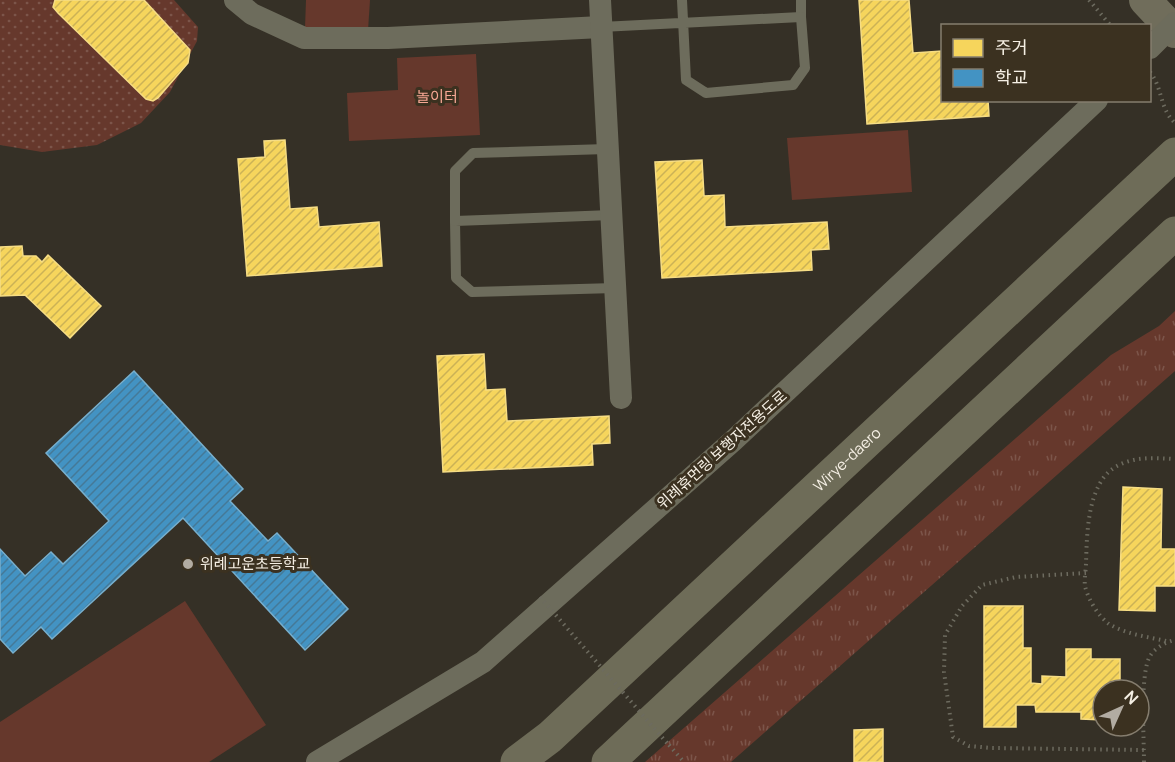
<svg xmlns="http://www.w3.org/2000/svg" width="1175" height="762" viewBox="0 0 1175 762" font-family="Manrope,'Noto Sans KR',sans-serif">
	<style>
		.grass { fill: url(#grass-tufts) }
		.park { fill: #66382c }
		.garden { fill: url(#garden-dots) }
		.homes { fill: url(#homes-hatch); stroke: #f6dd85; stroke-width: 1.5 }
		.schools { fill: url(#schools-hatch); stroke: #78afcd; stroke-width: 1.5 }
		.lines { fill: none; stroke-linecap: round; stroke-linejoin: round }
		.path { stroke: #6d6b5f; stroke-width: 4; stroke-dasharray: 1.5 4.5; stroke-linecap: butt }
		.lane { stroke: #6d6c5c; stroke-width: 10 }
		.street { stroke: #6d6c5c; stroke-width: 22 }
		.secondary { stroke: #706d5b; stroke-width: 32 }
		.primary { stroke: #6e6c58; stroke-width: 33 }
		.path-bridge { stroke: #6d6b5f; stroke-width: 4; stroke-dasharray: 1.5 4.5; stroke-linecap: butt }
		.street-bridge { stroke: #6d6c5c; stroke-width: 22 }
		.poi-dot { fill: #b2aca2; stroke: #3b3120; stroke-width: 2 }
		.labels { text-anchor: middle; stroke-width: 6; stroke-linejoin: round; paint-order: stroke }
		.park-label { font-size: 15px; fill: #f6a794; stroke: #3b3120 }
		.street-label { font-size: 15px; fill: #f5efe4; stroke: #3b3120 }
		.poi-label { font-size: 15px; fill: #f5efe4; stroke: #3b3120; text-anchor: start }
	</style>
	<defs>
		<pattern id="grass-tufts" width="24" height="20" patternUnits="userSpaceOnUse" patternTransform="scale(1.5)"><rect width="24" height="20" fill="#66382c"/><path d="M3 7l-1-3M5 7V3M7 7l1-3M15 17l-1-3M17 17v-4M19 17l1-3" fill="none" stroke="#7c554a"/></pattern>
		<pattern id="garden-dots" width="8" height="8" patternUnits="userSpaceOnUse" patternTransform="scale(1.5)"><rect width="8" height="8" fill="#66382c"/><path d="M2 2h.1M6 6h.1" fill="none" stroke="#7c554a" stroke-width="1.8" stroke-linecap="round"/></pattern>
		<pattern id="homes-hatch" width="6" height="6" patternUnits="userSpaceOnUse" patternTransform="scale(1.5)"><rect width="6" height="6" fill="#f6d55c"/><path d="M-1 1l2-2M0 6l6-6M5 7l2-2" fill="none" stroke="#cbb256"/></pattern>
		<pattern id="schools-hatch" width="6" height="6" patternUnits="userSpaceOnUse" patternTransform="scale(1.5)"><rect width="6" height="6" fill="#4393c3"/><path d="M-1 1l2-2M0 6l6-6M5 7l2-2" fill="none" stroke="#457997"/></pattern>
	</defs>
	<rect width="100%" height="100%" fill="#353026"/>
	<path class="grass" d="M 1175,311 L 1175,371 L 731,762 L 645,762 L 1111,355 L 1159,326 Z"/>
	<g class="park">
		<path d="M 306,0 L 370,0 L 368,31 L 305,28 Z"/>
		<path d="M 476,54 L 480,135 L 349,141 L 347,93 L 398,90 L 397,58 Z"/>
		<path d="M 908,130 L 912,192 L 792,200 L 787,138 Z"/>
		<path d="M 185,601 L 266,725 L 209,762 L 0,762 L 0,722 Z"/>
	</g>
	<path class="garden" d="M 0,0 L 174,0 L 198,27 L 197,41 L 170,92 L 141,123 L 97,145 L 42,152 L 0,145 Z"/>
	<g class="homes">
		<path d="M 55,0 L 144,0 L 190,50 L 188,63 L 158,98 L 153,101 L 146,99 L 58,13 L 53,7 Z"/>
		<path d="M 859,0 L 909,0 L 913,53 L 942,51 L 942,100 L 988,100 L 989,116 L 867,124 Z"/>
		<path d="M 285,140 L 290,209 L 317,207 L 319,227 L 379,222 L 382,266 L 247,276 L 238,159 L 265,157 L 264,141 Z"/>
		<path d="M 702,160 L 704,196 L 724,195 L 725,227 L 827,222 L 829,249 L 811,250 L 812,270 L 662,278 L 655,162 Z"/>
		<path d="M 22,246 L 23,256 L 36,256 L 42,262 L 48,255 L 101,306 L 70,338 L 25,295 L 0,296 L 0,247 Z"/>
		<path d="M 484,354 L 486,390 L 505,389 L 507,421 L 609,416 L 610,443 L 592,444 L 593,465 L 443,472 L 437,356 Z"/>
		<path d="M 1123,487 L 1162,489 L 1161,549 L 1175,549 L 1175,586 L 1155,586 L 1155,611 L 1119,610 Z"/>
		<path d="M 984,606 L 1023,606 L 1023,648 L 1031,648 L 1031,683 L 1042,684 L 1042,676 L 1066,677 L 1066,649 L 1091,649 L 1091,659 L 1120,659 L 1120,690 L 1103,690 L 1103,720 L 1081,719 L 1081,712 L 1036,712 L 1035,705 L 1016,705 L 1016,727 L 984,727 Z"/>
		<path d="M 883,729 L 883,762 L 854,762 L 854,730 Z"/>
	</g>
	<path class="schools" d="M 134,371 L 243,489 L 230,501 L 268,541 L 277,533 L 348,609 L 305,650 L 183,518 L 52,639 L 41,627 L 13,653 L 0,639 L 0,549 L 25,576 L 51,552 L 63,564 L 109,521 L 46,453 Z"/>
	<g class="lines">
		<g class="path">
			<path d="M 1089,0 L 1111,26"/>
			<path d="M 1150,72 C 1163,88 1159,108 1175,123"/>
			<path d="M 1086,573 L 1016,577 L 982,585 L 962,606 L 945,635 L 944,672 L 953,737 L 969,746 L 992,748 L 1144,750"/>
			<path d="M 1166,641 C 1148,637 1125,634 1109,624 C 1098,616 1088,599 1085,586 C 1084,579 1086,570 1086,563 C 1087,534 1087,482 1117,466 C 1135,456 1155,458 1175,459"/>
			<path d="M 669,745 L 684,762"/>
			<path d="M 1144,762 C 1144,738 1140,678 1149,658 C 1153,649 1165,642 1175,640"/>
		</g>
		<g class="lane">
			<path d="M 801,0 L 801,17"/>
			<path d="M 601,27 L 801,17 L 805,68 L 793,85 L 706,93 L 686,80 L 682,0"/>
			<path d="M 611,215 L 455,221 L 456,278 L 472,292 L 615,288"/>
			<path d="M 455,221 L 455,171 L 473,153 L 607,149"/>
		</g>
		<g class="street">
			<path d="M 235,0 L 252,14 L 304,38 L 388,38 L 601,27"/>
			<path d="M 600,0 L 621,398"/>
			<path d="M 317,762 L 483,662 L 734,440 L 1097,100"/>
		</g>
		<path class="secondary" d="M 1145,0 L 1175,32"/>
		<g class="primary">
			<path id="s1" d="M 517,762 L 550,737 L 1175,154"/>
			<path d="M 608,762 L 1175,233"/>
		</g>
		<path class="path-bridge" d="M 540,597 L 667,743"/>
		<path class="street-bridge" d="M 1150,48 L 1175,23"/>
	</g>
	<circle class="poi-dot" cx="188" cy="564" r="6"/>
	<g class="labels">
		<g class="park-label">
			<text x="437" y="102">놀이터</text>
		</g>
		<g class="street-label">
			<text transform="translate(722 450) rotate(-42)" y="5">위례휴먼링 보행자전용도로</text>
			<text dy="5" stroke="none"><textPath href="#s1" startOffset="448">Wirye-daero</textPath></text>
		</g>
		<g class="poi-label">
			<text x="200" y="569">위례고운초등학교</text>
		</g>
	</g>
	<rect x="941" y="24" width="210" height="78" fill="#3b3120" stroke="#857d6e" stroke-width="1.5"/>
	<rect x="953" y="39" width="30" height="18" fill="#f6d55c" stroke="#857d6e" stroke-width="1.5"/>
	<text x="995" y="54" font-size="18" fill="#f5efe4">주거</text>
	<rect x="953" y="69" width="30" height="18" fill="#4393c3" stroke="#857d6e" stroke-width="1.5"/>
	<text x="995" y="84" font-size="18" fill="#f5efe4">학교</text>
	<g transform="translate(1121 708) rotate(45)"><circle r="28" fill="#3b3120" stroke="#857d6e" stroke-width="1.5"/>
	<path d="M0-4.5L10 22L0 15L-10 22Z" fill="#b2aca2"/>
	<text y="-9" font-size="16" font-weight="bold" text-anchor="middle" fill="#f5efe4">N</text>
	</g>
</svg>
